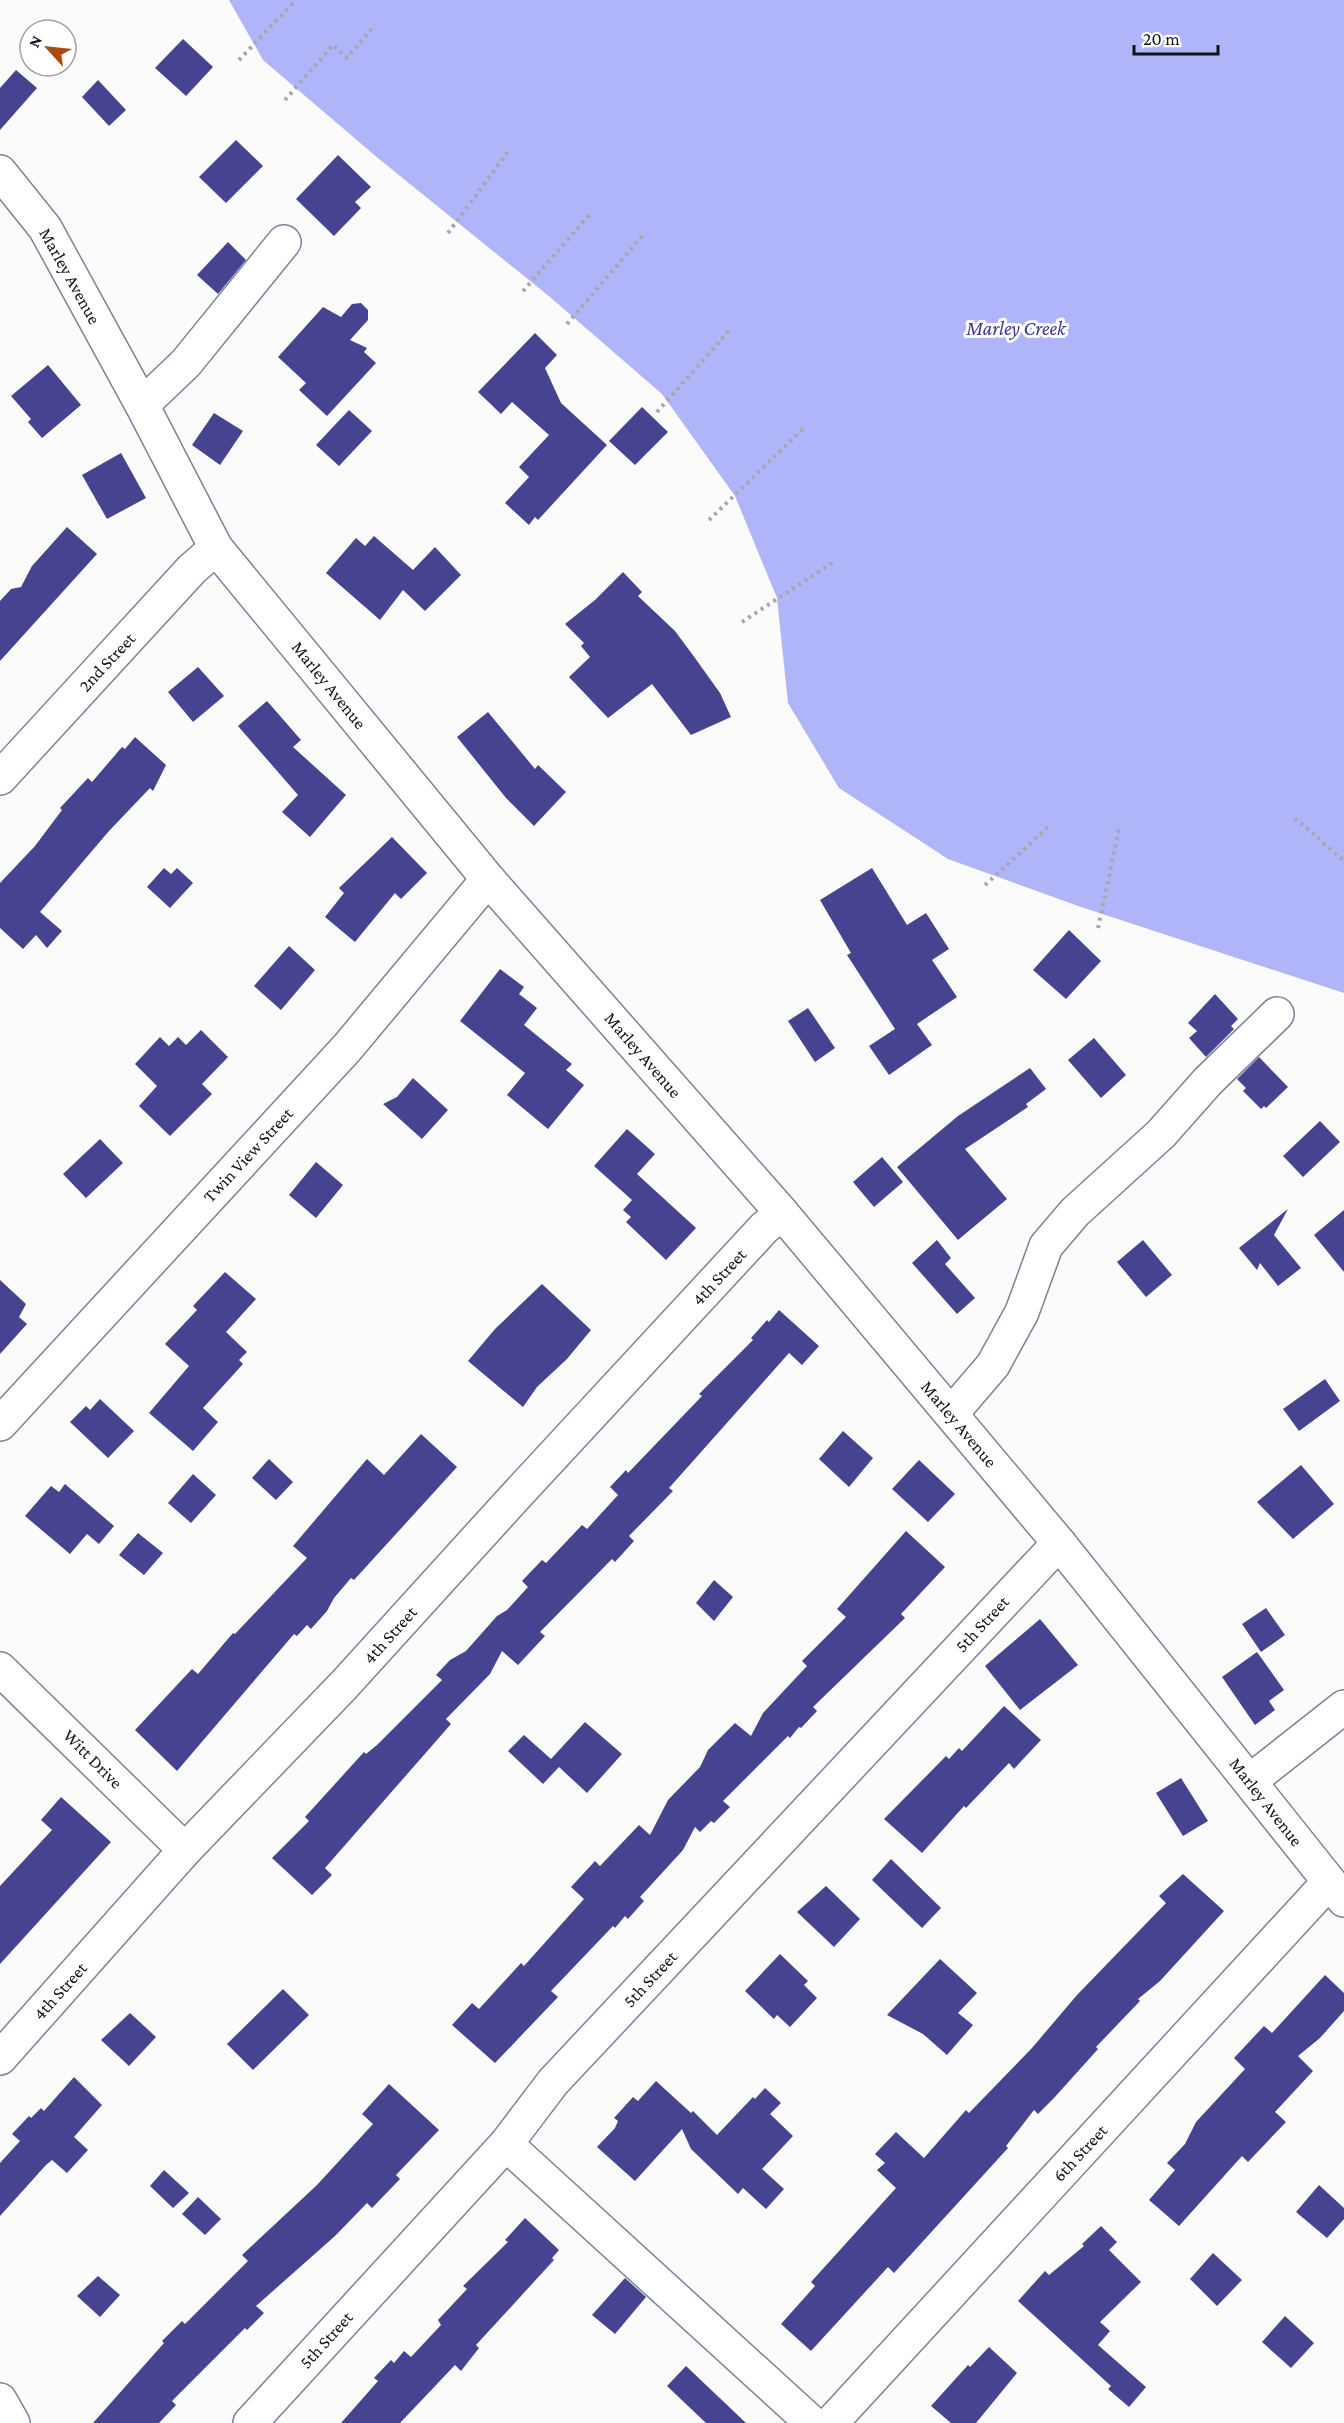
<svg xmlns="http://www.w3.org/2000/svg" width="1344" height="2423" viewBox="0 0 1344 2423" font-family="'Crimson Pro',serif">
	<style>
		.water { fill: #b0b4f8 }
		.building { fill: #464490 }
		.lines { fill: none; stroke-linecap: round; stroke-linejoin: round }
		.minor-casing { stroke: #7f819a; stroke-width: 36 }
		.path { stroke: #a6a7aa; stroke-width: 4; stroke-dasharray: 3 4.5; stroke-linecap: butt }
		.minor { stroke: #fff; stroke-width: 33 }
		.labels { text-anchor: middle; stroke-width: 6; stroke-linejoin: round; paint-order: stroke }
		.street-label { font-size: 18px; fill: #12131c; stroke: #fff }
		.water-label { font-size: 20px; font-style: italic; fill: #3e3595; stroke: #fff }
	</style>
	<rect width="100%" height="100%" fill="#fbfbfb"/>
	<path class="water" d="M 229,0 L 1344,0 L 1344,993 L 1081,907 L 948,859 L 839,788 L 788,703 L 777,598 L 735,496 L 662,394 L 550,297 L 379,159 L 263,60 Z"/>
	<g class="building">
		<path d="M 183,39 L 213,67 L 186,96 L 155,68 Z"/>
		<path d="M 16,70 L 37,88 L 0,130 L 0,88 Z"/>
		<path d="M 98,80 L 126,110 L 109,126 L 82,97 Z"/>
		<path d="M 236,140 L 263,166 L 226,203 L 199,177 Z"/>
		<path d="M 338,155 L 371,187 L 355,202 L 361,208 L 334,236 L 296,199 Z"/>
		<path d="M 228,242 L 246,260 L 218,294 L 197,275 Z"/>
		<path d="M 361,303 L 368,310 L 368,320 L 350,340 L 367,348 L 364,352 L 376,363 L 327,416 L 299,390 L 306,383 L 278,357 L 323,307 L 341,317 L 352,304 Z"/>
		<path d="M 535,333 L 557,355 L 545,368 L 561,403 L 607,445 L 538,520 L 535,517 L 529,525 L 505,503 L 529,477 L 519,467 L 549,435 L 512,402 L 501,414 L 478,392 Z"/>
		<path d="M 48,365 L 81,405 L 42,438 L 28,422 L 31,419 L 11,396 Z"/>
		<path d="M 642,407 L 668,432 L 635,465 L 609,441 Z"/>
		<path d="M 349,410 L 372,431 L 339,466 L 316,445 Z"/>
		<path d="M 214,413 L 243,431 L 220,465 L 192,445 Z"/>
		<path d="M 121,453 L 146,498 L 107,519 L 82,475 Z"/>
		<path d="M 67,527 L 97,554 L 0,661 L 0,601 L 11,589 L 21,587 L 32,566 Z"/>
		<path d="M 374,536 L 413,570 L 435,547 L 461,575 L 425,611 L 403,590 L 380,620 L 326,573 L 356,538 L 365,546 Z"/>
		<path d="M 623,572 L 642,592 L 638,596 L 675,631 L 695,658 L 720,693 L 731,717 L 691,735 L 652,684 L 608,718 L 569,677 L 590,657 L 581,646 L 584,643 L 565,624 L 595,600 Z"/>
		<path d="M 198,667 L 224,696 L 193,722 L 168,692 Z"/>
		<path d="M 267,701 L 301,740 L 293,747 L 346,795 L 310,837 L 282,812 L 298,795 L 238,726 Z"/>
		<path d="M 488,712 L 535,769 L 538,765 L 566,792 L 534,826 L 506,798 L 457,737 Z"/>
		<path d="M 135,737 L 166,765 L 153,791 L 150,788 L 109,831 L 40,912 L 62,931 L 47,948 L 36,935 L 23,949 L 0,928 L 0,883 L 35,846 L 62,810 L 60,808 L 88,778 L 92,782 L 122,747 L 125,749 Z"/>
		<path d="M 392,837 L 427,873 L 401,899 L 395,893 L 355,942 L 325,917 L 344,893 L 339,888 Z"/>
		<path d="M 164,868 L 171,874 L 177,868 L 193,883 L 170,908 L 147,887 Z"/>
		<path d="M 872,868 L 907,925 L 926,913 L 949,949 L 932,960 L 957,997 L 917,1024 L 932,1045 L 889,1075 L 869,1046 L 895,1029 L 847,955 L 851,953 L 820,900 Z"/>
		<path d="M 1069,930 L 1101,961 L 1066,999 L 1033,970 Z"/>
		<path d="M 289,946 L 315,970 L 281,1010 L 254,986 Z"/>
		<path d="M 500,969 L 524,987 L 519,994 L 537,1008 L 524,1025 L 572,1064 L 566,1070 L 584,1085 L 548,1129 L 507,1095 L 525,1073 L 460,1021 Z"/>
		<path d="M 1215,994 L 1238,1019 L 1231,1026 L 1234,1029 L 1206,1057 L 1189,1038 L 1197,1031 L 1188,1023 Z"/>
		<path d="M 808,1008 L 835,1048 L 815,1062 L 788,1021 Z"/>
		<path d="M 201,1030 L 228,1057 L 202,1084 L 212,1094 L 170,1136 L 139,1106 L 157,1086 L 135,1064 L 160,1037 L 169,1046 L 178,1037 L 186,1045 Z"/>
		<path d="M 1094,1038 L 1126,1075 L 1101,1098 L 1068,1060 Z"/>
		<path d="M 1259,1057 L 1288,1087 L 1266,1108 L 1264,1106 L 1261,1109 L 1243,1091 L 1246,1088 L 1237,1079 Z"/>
		<path d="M 1030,1068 L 1046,1089 L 1026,1104 L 1028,1107 L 965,1149 L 1007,1199 L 958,1240 L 897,1167 L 958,1116 Z"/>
		<path d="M 413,1078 L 448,1110 L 422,1139 L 383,1104 L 397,1097 Z"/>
		<path d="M 1320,1121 L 1340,1142 L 1303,1177 L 1283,1156 Z"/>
		<path d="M 627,1129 L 655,1154 L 637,1174 L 696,1228 L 666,1260 L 626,1222 L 631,1217 L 623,1210 L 632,1200 L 594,1166 Z"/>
		<path d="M 100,1139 L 123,1163 L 86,1198 L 63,1174 Z"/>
		<path d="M 882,1157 L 903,1182 L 874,1207 L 853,1182 Z"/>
		<path d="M 316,1162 L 343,1185 L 316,1218 L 289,1195 Z"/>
		<path d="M 1288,1209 L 1274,1235 L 1301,1268 L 1278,1286 L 1260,1263 L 1257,1270 L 1239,1248 Z"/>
		<path d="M 1344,1210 L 1344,1272 L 1314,1235 Z"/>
		<path d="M 937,1240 L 951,1258 L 945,1264 L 975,1298 L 957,1314 L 912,1263 Z"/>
		<path d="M 1143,1240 L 1172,1275 L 1146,1297 L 1117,1262 Z"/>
		<path d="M 225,1272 L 256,1299 L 226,1332 L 247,1352 L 239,1360 L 243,1364 L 203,1408 L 218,1422 L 193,1451 L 149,1413 L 189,1366 L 165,1344 L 197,1310 L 193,1306 Z"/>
		<path d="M 0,1280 L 26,1304 L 19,1317 L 27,1324 L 0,1354 Z"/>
		<path d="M 542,1284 L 591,1330 L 567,1359 L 537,1387 L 523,1407 L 468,1361 L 495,1329 Z"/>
		<path d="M 779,1310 L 819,1346 L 802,1365 L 789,1353 L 669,1488 L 673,1491 L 629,1536 L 634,1541 L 615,1562 L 612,1559 L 540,1632 L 545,1636 L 518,1665 L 502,1651 L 490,1674 L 446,1719 L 451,1724 L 325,1868 L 332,1875 L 312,1895 L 272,1858 L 309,1821 L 305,1817 L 364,1752 L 366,1754 L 377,1745 L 442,1680 L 436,1675 L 450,1660 L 466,1651 L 497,1616 L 507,1610 L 528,1587 L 522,1581 L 542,1560 L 546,1563 L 582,1525 L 587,1529 L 618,1495 L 610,1487 L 626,1470 L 628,1473 L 702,1396 L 699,1394 L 753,1340 L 751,1338 L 767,1320 L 769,1322 Z"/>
		<path d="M 1325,1379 L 1340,1401 L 1299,1431 L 1283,1409 Z"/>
		<path d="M 100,1399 L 134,1431 L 108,1458 L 70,1422 L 86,1406 L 90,1410 Z"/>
		<path d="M 843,1431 L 873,1458 L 849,1487 L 819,1459 Z"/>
		<path d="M 421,1434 L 457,1467 L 354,1580 L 351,1578 L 334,1598 L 327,1611 L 311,1629 L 307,1625 L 297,1636 L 294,1634 L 177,1771 L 135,1730 L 192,1669 L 198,1674 L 233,1633 L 235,1634 L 307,1558 L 293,1546 L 367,1459 L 384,1475 Z"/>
		<path d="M 269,1459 L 293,1482 L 276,1500 L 252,1478 Z"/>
		<path d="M 919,1460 L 955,1494 L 928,1522 L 892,1489 Z"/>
		<path d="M 1301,1465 L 1334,1504 L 1293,1539 L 1257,1502 Z"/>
		<path d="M 193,1474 L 216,1495 L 191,1523 L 168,1503 Z"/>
		<path d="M 65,1484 L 114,1526 L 99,1544 L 87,1534 L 70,1554 L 25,1516 L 51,1486 L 59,1492 Z"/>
		<path d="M 906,1531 L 945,1567 L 901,1614 L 905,1618 L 813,1707 L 817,1711 L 801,1728 L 799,1727 L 790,1738 L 788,1736 L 723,1801 L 730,1807 L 714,1823 L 711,1821 L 700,1832 L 695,1827 L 683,1850 L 640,1897 L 644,1901 L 628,1919 L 625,1916 L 615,1928 L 613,1926 L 551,1991 L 558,1997 L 495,2063 L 452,2025 L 472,2003 L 479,2009 L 521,1963 L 524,1966 L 584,1899 L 571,1887 L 595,1861 L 600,1866 L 639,1825 L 650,1835 L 668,1800 L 700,1767 L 708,1750 L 735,1723 L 751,1736 L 763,1713 L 807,1666 L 802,1661 L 846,1617 L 837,1609 Z"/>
		<path d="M 138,1533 L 163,1553 L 144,1575 L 119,1555 Z"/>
		<path d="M 714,1580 L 733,1597 L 714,1621 L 696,1603 Z"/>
		<path d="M 1266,1608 L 1285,1635 L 1261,1652 L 1242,1624 Z"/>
		<path d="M 1040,1619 L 1078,1665 L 1020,1710 L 985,1666 Z"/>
		<path d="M 1257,1652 L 1284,1690 L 1269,1701 L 1275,1710 L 1255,1725 L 1222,1677 Z"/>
		<path d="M 1004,1706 L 1041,1740 L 1014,1769 L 1009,1763 L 966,1808 L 964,1806 L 922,1853 L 884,1819 L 946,1756 L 949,1759 L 959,1748 L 962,1751 Z"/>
		<path d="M 585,1722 L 622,1754 L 587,1793 L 559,1767 L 543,1784 L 508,1751 L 524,1735 L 551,1759 Z"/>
		<path d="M 1181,1778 L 1208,1821 L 1183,1836 L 1156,1793 Z"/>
		<path d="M 61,1797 L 111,1842 L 0,1964 L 0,1886 L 52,1830 L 41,1820 Z"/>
		<path d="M 891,1859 L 941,1908 L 922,1928 L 872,1880 Z"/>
		<path d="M 1183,1874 L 1224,1911 L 1160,1981 L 1138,1999 L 1140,2001 L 1096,2047 L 1098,2049 L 1054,2098 L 1038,2114 L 1034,2110 L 1006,2146 L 1008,2148 L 894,2273 L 888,2267 L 811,2351 L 781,2324 L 815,2286 L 811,2282 L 896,2188 L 877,2170 L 885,2163 L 875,2154 L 896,2132 L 924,2158 L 966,2110 L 969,2113 L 1032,2048 L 1077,1995 L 1166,1903 L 1159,1896 Z"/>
		<path d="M 826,1886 L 860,1919 L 834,1947 L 797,1912 Z"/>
		<path d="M 780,1954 L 808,1981 L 804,1985 L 817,1998 L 790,2027 L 777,2015 L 774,2019 L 745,1991 Z"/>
		<path d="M 940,1959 L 977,1993 L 958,2013 L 973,2025 L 947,2055 L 923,2034 L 887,2015 Z"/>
		<path d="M 1325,1975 L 1344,1993 L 1344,2011 L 1320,2038 L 1298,2056 L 1313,2071 L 1275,2112 L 1286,2122 L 1248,2162 L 1242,2156 L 1179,2226 L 1149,2200 L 1175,2170 L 1167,2163 L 1185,2144 L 1196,2122 L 1245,2069 L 1234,2058 L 1264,2026 L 1272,2033 Z"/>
		<path d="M 283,1989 L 309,2015 L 253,2070 L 227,2044 Z"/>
		<path d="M 130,2013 L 156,2037 L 129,2066 L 101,2040 Z"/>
		<path d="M 74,2077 L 102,2105 L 74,2137 L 88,2150 L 67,2173 L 52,2160 L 46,2165 L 0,2216 L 0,2163 L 20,2141 L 12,2134 L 29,2116 L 31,2118 L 41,2108 L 44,2111 Z"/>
		<path d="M 656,2081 L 691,2113 L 693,2111 L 717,2135 L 753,2097 L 755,2099 L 765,2088 L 781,2103 L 770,2114 L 793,2136 L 762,2169 L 784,2189 L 766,2209 L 743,2188 L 738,2194 L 714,2171 L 691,2149 L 682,2129 L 635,2181 L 597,2147 L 615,2128 L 618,2121 L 614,2118 L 633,2097 L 638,2101 Z"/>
		<path d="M 389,2084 L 439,2130 L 396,2175 L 400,2179 L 372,2208 L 367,2203 L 335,2236 L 256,2306 L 264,2313 L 247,2330 L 245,2328 L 172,2401 L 176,2405 L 159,2423 L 93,2423 L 164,2343 L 162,2341 L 182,2321 L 185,2324 L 248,2261 L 242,2255 L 317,2185 L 373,2124 L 362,2114 Z"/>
		<path d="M 164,2170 L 189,2193 L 173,2208 L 150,2186 Z"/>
		<path d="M 1319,2185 L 1344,2208 L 1344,2219 L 1327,2238 L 1296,2212 Z"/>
		<path d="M 198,2197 L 221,2219 L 205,2235 L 182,2214 Z"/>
		<path d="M 525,2218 L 559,2250 L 552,2258 L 554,2260 L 476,2345 L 479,2348 L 461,2371 L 455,2365 L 400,2423 L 341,2423 L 378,2381 L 374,2378 L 391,2360 L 394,2363 L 404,2351 L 411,2357 L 441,2325 L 438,2320 L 467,2289 L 463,2286 L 508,2242 L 505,2240 Z"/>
		<path d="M 1101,2226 L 1117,2242 L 1109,2250 L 1141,2282 L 1100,2322 L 1110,2331 L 1098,2345 L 1146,2387 L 1129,2407 L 1108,2389 L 1111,2386 L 1018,2301 L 1045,2271 L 1049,2275 L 1084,2246 L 1082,2244 Z"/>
		<path d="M 1213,2253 L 1242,2280 L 1217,2306 L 1190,2279 Z"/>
		<path d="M 98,2276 L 120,2295 L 100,2317 L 77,2296 Z"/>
		<path d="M 625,2278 L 646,2297 L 615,2334 L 592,2315 Z"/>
		<path d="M 1285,2316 L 1314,2343 L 1291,2368 L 1262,2342 Z"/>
		<path d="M 989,2347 L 1017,2373 L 976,2423 L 951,2423 L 931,2406 L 968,2365 L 970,2367 Z"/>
		<path d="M 686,2366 L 746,2423 L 706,2423 L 667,2386 Z"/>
	</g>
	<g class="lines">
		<defs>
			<g id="minor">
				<path d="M 0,172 L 45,228 L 142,405 L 216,548 L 488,879 L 782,1213 L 1059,1543 L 1344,1900"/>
				<path d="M 142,405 L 186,363 L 284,242"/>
				<path d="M 0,778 L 192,569 L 216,548"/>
				<path d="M 951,1414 L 993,1365 L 1022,1312 L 1046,1246 L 1075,1212 L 1161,1134 L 1208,1081 L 1277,1014"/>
				<path d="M 0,1424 L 347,1048 L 488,879"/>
				<path d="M 0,1669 L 185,1850"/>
				<path d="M 1250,1781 L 1344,1707"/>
				<path d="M 0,2058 L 185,1850 L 344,1685 L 513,1499 L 764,1228 L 782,1213"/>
				<path d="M 506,2144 L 812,2423"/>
				<path d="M 0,2400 L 13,2423"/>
				<path d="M 250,2423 L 506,2144 L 553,2082 L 1059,1543"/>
				<path d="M 831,2423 L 1329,1882"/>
			</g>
		</defs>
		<use href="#minor" class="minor-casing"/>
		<g class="path">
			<path d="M 239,60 L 296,0"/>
			<path d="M 285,100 L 333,45 L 347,58 L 375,25"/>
			<path d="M 448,233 L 510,149"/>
			<path d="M 523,291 L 590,214"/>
			<path d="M 567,324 L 643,235"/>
			<path d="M 657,412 L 729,331"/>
			<path d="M 709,520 L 805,427"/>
			<path d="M 742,622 L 835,561"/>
			<path d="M 1295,818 L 1344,861"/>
			<path d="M 985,885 L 1048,827"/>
			<path d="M 1098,928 L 1119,829"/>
		</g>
		<use href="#minor" class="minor"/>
	</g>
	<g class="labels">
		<g class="street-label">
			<text transform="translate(70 276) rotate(61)" y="6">Marley Avenue</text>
			<text transform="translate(107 662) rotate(-47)" y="6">2nd Street</text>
			<text transform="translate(329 685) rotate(51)" y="6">Marley Avenue</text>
			<text transform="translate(643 1055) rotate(49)" y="6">Marley Avenue</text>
			<text transform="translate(248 1155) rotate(-47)" y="6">Twin View Street</text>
			<text transform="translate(719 1277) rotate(-47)" y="6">4th Street</text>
			<text transform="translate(959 1424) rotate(50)" y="6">Marley Avenue</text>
			<text transform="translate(982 1624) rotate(-47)" y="6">5th Street</text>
			<text transform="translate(390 1635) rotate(-48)" y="6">4th Street</text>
			<text transform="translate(93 1759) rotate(45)" y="6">Witt Drive</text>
			<text transform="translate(1266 1802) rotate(52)" y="6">Marley Avenue</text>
			<text transform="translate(650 1979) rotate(-47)" y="6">5th Street</text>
			<text transform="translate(60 1991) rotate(-48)" y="6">4th Street</text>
			<text transform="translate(1080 2153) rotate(-47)" y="6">6th Street</text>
			<text transform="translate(326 2340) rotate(-48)" y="6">5th Street</text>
		</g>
		<g class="water-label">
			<text x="1016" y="335">Marley Creek</text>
		</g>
	</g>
	<g transform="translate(48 48) rotate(297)"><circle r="28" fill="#ffffff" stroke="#a0a1a4" stroke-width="1.5"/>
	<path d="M0-4.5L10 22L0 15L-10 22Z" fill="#ac4a0c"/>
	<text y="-9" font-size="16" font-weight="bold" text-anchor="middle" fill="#12131c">N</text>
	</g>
	<path d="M1134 45v9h84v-9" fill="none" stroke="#12131c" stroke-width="3"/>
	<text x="1143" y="45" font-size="18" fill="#12131c" stroke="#ffffff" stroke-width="4.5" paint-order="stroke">20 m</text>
</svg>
